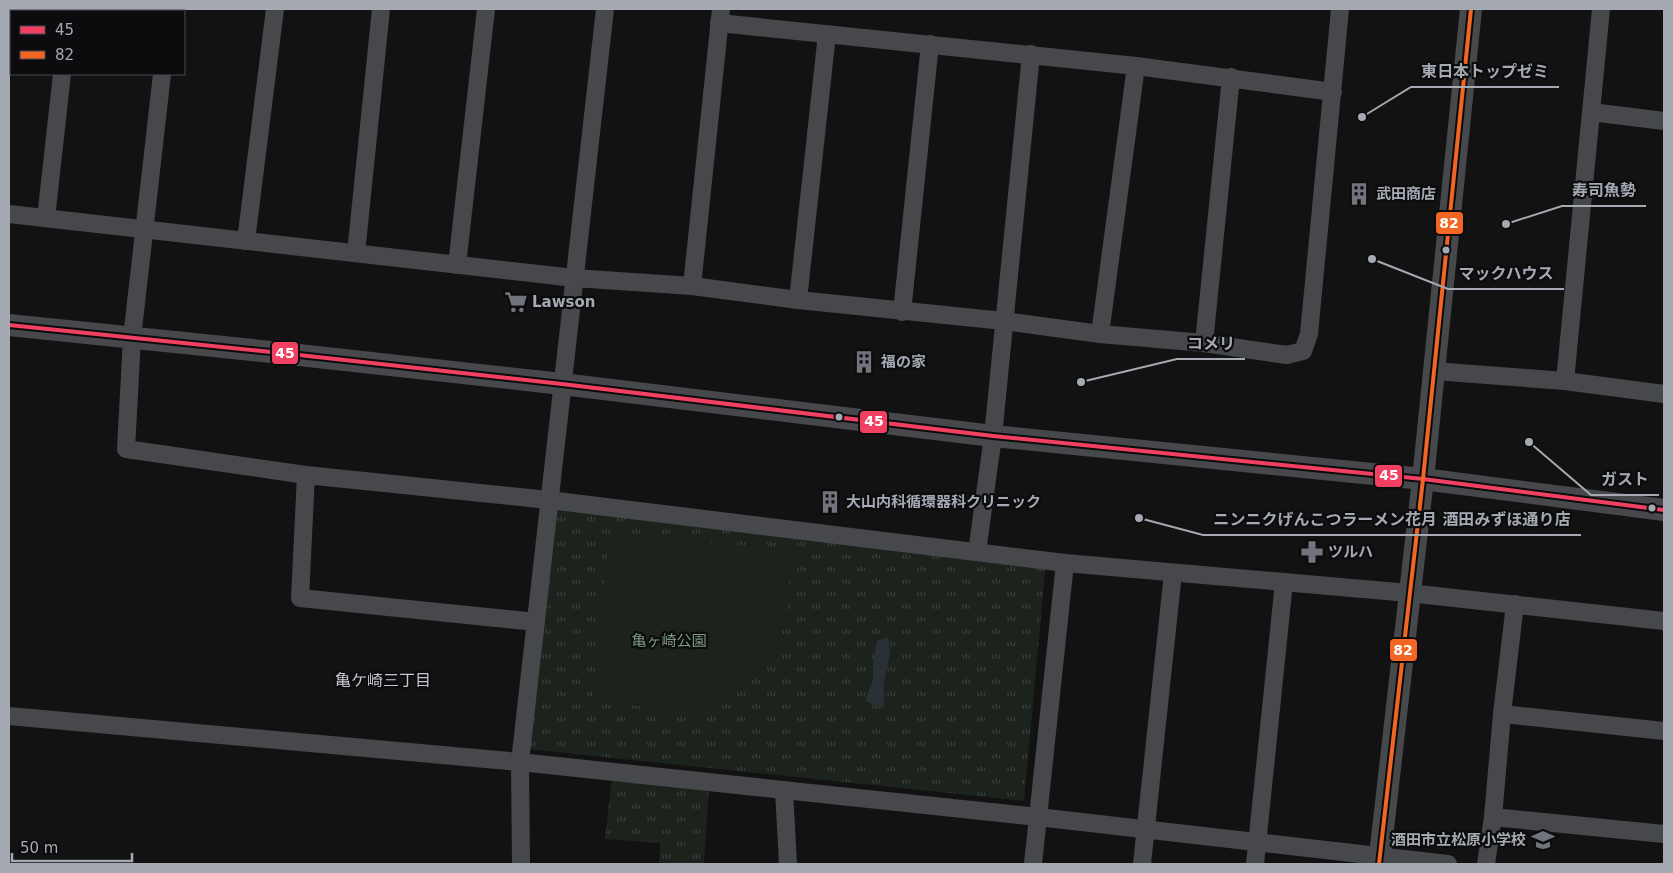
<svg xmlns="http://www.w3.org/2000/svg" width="1673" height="873" viewBox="0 0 1673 873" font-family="'DejaVu Sans','Noto Sans JP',sans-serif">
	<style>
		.park { fill: url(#park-tufts) }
		.pitch { fill: #1c221c }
		.water { fill: #2a3136 }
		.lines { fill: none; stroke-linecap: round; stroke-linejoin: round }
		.minor { stroke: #46484b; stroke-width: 18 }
		.tertiary { stroke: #46484b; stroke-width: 22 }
		.bus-1-casing { stroke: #0c0c0e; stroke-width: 8 }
		.bus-2-casing { stroke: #0c0c0e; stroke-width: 8 }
		.bus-1 { stroke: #f24062; stroke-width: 4 }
		.bus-2 { stroke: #f26522; stroke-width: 4 }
		.bus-dot { fill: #a4a9b2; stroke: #0c0c0e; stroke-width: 2 }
		.labels { text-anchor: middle; stroke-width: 4.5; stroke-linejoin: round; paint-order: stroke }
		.poi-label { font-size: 15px; font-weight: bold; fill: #a4a9b2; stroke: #0c0c0e; text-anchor: start }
		.park-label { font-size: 15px; fill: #7c9b7d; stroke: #0c0c0e }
		.neighbourhood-label { font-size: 16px; fill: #c4c8ce; stroke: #0c0c0e }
		.leader { fill: none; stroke: #a4a9b2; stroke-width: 2 }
		.callout-dot { fill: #a4a9b2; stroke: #0c0c0e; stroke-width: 2 }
		.callout-label { font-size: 16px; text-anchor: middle; font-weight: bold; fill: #a4a9b2; stroke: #0c0c0e; stroke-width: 4.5; stroke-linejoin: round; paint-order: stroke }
		.line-badge { stroke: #0c0c0e; stroke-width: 2 }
		.badge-label { font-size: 14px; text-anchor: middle; font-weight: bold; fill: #fff }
	</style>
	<defs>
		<pattern id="park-tufts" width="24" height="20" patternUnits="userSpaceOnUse" patternTransform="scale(1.25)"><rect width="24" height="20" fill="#1c221c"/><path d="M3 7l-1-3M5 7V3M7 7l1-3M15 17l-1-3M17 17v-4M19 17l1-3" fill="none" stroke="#3a3f3b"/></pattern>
	</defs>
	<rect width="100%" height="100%" fill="#121212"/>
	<g class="park">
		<path d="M 555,506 L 1046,561 L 1024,801 L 527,749 Z"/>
		<path d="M 612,777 L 709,786 L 704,864 L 659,864 L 660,843 L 605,839 Z"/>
	</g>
	<path class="pitch" d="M 609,533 L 792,550 L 787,607 L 779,641 L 757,677 L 717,708 L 673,711 L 592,699 Z"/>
	<path class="water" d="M 888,637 C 893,657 886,665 884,684 C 883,693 885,699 883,708 L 865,701 L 873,680 L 873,662 L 877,641 Z"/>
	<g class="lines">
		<g class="minor">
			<path d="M 70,11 L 70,9"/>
			<path d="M 169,11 L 169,9"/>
			<path d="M 719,23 L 1136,66 L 1333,92"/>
			<path d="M 162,74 L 132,338 L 126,449 L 306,475 L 549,500 L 1065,563 L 1409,593 L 1664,621"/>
			<path d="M 1591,112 L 1664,121"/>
			<path d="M 9,214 L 574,278 L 692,286 L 798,300 L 1004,321 L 1100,334 L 1204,343 L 1287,355 L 1303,351 L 1309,334 L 1340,9"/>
			<path d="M 46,218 L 62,74"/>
			<path d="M 246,241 L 275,9"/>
			<path d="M 356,253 L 381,9"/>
			<path d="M 457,265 L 486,9"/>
			<path d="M 692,286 L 721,9"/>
			<path d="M 798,300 L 827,34"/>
			<path d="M 902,312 L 930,44"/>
			<path d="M 1100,334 L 1136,66"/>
			<path d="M 1204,343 L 1231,77"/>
			<path d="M 1434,371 L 1565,381 L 1664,394"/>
			<path d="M 1565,381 L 1601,9"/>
			<path d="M 306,475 L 300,598 L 536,622"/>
			<path d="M 977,552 L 993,436 L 1031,54"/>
			<path d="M 1502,714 L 1515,604"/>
			<path d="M 9,716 L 520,762 L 1038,817 L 1448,864"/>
			<path d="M 784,790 L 788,864"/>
			<path d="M 1493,817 L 1502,714 L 1664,731"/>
			<path d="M 521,864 L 520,762 L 605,9"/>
			<path d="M 1033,864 L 1065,563"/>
			<path d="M 1142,864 L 1173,573"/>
			<path d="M 1255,864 L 1284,582"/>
			<path d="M 1486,864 L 1493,817 L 1664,834"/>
		</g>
		<g class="tertiary">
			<path d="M 9,325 L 281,353 L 562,384 L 993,436 L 1423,479 L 1664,510"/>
			<path d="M 1379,864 L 1423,479 L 1471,9"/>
		</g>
		<defs>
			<path id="bus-1" d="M 9,325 L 281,353 L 562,384 L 993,436 L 1423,479 L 1664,510"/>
			<path id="bus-2" d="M 1379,864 L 1423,479 L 1471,9"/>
		</defs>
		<use href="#bus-1" class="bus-1-casing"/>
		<use href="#bus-2" class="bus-2-casing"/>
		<use href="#bus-1" class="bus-1"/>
		<use href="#bus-2" class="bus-2"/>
	</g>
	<defs>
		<symbol id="building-bare" viewBox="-9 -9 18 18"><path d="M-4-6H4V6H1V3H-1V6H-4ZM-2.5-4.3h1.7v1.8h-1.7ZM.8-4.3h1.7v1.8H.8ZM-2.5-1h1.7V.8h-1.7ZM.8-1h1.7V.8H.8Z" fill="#71747a" stroke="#0c0c0e" stroke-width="2.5" paint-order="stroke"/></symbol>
		<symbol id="supermarket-bare" viewBox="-9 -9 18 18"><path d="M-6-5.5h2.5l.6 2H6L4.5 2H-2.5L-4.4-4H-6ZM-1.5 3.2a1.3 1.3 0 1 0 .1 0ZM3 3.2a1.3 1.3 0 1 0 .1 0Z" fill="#71747a" stroke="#0c0c0e" stroke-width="2.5" paint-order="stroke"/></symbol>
		<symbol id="pharmacy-bare" viewBox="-9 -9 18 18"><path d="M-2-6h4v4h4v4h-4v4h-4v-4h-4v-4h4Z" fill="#71747a" stroke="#0c0c0e" stroke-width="2.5" paint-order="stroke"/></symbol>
		<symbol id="school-bare" viewBox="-9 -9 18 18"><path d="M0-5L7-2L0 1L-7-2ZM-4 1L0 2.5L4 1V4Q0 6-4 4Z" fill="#71747a" stroke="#0c0c0e" stroke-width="2.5" paint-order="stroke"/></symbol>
	</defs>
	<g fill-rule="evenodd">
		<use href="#building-bare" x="1343" y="178" width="32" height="32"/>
		<use href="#supermarket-bare" x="500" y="286" width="32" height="32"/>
		<use href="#building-bare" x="848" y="346" width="32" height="32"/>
		<use href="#building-bare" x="814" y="486" width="32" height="32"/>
		<use href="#pharmacy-bare" x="1296" y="536" width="32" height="32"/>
		<use href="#school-bare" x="1527" y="824" width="32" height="32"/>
	</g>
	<g class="bus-dot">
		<circle cx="1446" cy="250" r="4.5"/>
		<circle cx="839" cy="417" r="4.5"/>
		<circle cx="1652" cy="508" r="4.5"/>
	</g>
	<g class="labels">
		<g class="poi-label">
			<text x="1376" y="199">武田商店</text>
			<text x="532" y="307">Lawson</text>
			<text x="881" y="367">福の家</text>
			<text x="846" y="507">大山内科循環器科クリニック</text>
			<text x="1328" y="557">ツルハ</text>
			<text x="1526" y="845" text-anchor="end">酒田市立松原小学校</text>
		</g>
		<g class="park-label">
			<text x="669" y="646">亀ヶ崎公園</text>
		</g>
		<g class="neighbourhood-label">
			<text x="383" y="686">亀ケ崎三丁目</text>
		</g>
	</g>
	<path class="leader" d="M1362 117L1411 87H1559M1506 224L1562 206H1646M1372 259L1448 289H1564M1081 382L1177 359H1245M1529 442L1591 495H1659M1139 518L1203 535H1581"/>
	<g class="callout-dot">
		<circle cx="1362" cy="117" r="5"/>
		<circle cx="1506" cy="224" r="5"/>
		<circle cx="1372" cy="259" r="5"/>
		<circle cx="1081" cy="382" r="5"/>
		<circle cx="1529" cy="442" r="5"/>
		<circle cx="1139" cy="518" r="5"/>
	</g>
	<g class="callout-label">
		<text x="1485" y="77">東日本トップゼミ</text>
		<text x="1604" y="196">寿司魚勢</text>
		<text x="1506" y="279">マックハウス</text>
		<text x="1211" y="349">コメリ</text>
		<text x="1625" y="485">ガスト</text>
		<text x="1392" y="525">ニンニクげんこつラーメン花月 酒田みずほ通り店</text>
	</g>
	<g class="line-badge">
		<rect x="1435" y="211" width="29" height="24" rx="5" fill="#f26522"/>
		<rect x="271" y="341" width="28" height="24" rx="5" fill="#f24062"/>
		<rect x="859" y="410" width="29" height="24" rx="5" fill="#f24062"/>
		<rect x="1374" y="464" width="29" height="24" rx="5" fill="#f24062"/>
		<rect x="1389" y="638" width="29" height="24" rx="5" fill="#f26522"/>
	</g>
	<g class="badge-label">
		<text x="1449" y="228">82</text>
		<text x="285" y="358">45</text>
		<text x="874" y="426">45</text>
		<text x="1389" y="480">45</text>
		<text x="1403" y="655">82</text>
	</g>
	<rect width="1673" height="873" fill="none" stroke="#a4a9b2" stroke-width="20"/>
	<rect x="10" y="10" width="175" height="65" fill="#0c0c0e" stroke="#494b50"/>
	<rect x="20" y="26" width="25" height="8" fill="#f24062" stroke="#494b50"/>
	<text x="55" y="35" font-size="15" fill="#a4a9b2">45</text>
	<rect x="20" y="51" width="25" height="8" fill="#f26522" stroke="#494b50"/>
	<text x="55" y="60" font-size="15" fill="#a4a9b2">82</text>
	<path d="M12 853v8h120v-8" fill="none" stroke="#a4a9b2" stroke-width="2.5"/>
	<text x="20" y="853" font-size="15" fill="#a4a9b2" stroke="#0c0c0e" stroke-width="4" paint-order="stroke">50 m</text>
</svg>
